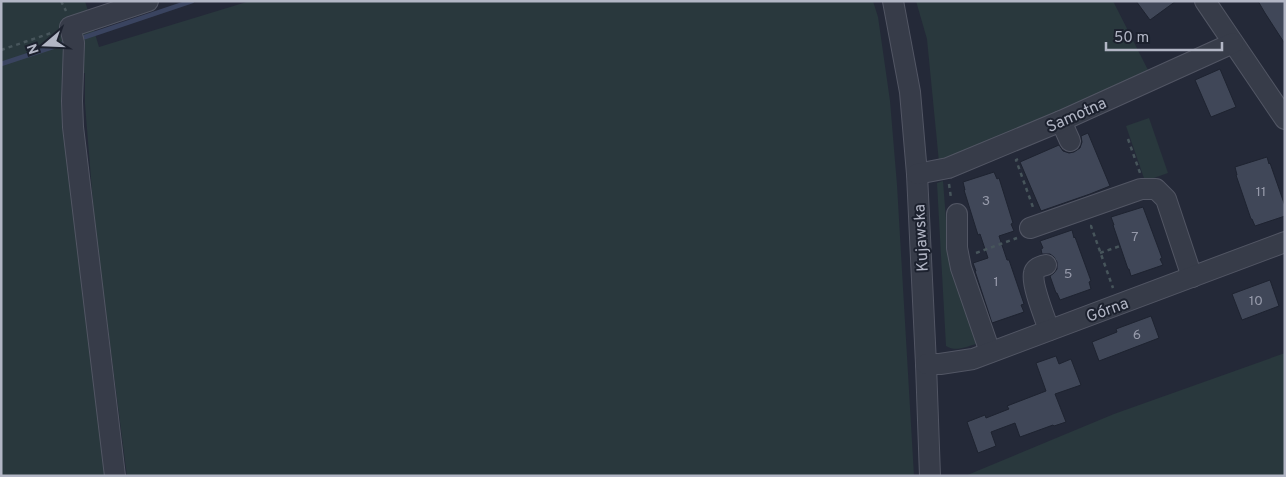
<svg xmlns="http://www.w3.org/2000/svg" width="1286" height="477" viewBox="0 0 1286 477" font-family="Overpass,sans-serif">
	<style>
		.green { fill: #29383d }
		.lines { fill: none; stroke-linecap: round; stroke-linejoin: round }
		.stream { stroke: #3a4460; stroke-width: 4.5 }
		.building { fill: #404758; stroke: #1e2330 }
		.minor-casing { stroke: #525664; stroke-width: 22 }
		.path { stroke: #47555b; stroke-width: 2.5; stroke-dasharray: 4 4; stroke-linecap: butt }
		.minor { stroke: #373c49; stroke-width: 20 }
		.labels { text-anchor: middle; stroke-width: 4; stroke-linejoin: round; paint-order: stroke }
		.number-label { font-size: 14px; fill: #969aaa }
		.street-label { font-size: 16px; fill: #b2b6c5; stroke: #1c212e }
	</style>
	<rect width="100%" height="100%" fill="#242938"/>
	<g class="green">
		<path d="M 1,1 L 85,1 L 99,47 L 250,1 L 873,1 L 878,17 L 890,101 L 897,185 L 914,476 L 127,476 L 95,228 L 85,104 L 85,73 L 62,77 L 82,266 L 108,476 L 1,476 Z"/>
		<path d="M 916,1 L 1113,1 L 1149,72 L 939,162 L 927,39 Z"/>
		<path d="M 1149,118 L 1168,173 L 1145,181 L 1126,126 Z"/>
		<path d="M 943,181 L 949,259 L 976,344 C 965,347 956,352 946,346 L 937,183 Z"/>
		<path d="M 1285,353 L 1285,476 L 965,476 L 1114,414 Z"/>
	</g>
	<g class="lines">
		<g class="stream">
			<path d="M 85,37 L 192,1"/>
			<path d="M 1,64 L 65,43"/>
		</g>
	</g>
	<g class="building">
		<path d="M 1136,1 L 1176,1 L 1150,20 Z"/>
		<path d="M 1258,1 L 1285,1 L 1285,44 L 1265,13 Z"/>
		<path d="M 1220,69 L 1236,107 L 1211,117 L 1195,80 Z"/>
		<path d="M 1088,133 L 1110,186 L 1090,194 L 1041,211 L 1020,162 L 1059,145 L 1063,151 L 1069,153 L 1074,152 L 1080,148 L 1082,142 L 1081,136 Z"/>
		<path d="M 1267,157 L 1269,164 L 1270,163 L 1285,206 L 1285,216 L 1255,226 L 1252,219 L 1251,219 L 1236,175 L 1237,175 L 1235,167 Z"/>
		<path d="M 994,172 L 997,179 L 999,178 L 1013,223 L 1011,224 L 1014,231 L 999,236 L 1007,260 L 1009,260 L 1024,304 L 1021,305 L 1024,312 L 992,323 L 975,271 L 976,271 L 973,263 L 988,258 L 980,234 L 978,235 L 964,190 L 965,190 L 963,182 Z"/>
		<path d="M 1143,207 L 1162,258 L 1160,259 L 1163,265 L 1131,276 L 1129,269 L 1128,269 L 1113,225 L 1114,225 L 1111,217 Z"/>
		<path d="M 1072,230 L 1074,238 L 1075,237 L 1091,281 L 1089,282 L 1091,289 L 1060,300 L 1057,293 L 1056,293 L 1050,276 L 1054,273 L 1057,269 L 1057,262 L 1054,257 L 1050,254 L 1042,254 L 1041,249 L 1043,248 L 1040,241 Z"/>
		<path d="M 1270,280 L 1279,306 L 1242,320 L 1232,294 Z"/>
		<path d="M 1151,316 L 1159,338 L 1099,361 L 1092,342 L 1117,332 L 1116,329 Z"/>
		<path d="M 1056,356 L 1059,364 L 1071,359 L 1081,385 L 1055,394 L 1066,422 L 1054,426 L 1053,425 L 1020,437 L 1015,423 L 991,432 L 996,446 L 978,453 L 967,422 L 985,415 L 986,418 L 1009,409 L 1007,406 L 1046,391 L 1036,363 Z"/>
	</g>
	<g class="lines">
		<defs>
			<g id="minor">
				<path d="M 893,1 L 910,92 L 917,174 L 926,364 L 930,476"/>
				<path d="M 1205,1 L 1285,119"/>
				<path d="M 1061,121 L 1070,141"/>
				<path d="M 917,174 L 948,168 L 1061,121 L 1233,43"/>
				<path d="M 957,214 L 957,248 L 961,268 L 990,352"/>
				<path d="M 1030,228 L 1141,189 L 1156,189 L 1166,199 L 1192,277"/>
				<path d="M 1046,265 C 1041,266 1035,268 1034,273 C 1031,284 1045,318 1049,330"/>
				<path d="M 926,364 L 940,364 L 973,359 L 1285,242"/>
				<path d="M 115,476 L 73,127 L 72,101 L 74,43 L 70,27 L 148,1"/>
			</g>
		</defs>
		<use href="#minor" class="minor-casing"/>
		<g class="path">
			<path d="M 61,1 L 66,11"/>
			<path d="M 1,50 L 54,32"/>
			<path d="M 1128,139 L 1140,173"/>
			<path d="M 1018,159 L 1016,160 L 1034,210"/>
			<path d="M 949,184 L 951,198"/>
			<path d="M 1090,226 L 1091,226 L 1113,288"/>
			<path d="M 976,253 L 1017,238"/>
			<path d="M 1100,253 L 1120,246"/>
		</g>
		<use href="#minor" class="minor"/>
	</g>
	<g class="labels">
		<g class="number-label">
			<text x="1261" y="196">11</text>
			<text x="986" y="205">3</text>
			<text x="1135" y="241">7</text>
			<text x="1068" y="278">5</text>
			<text x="996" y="286">1</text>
			<text x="1256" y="305">10</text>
			<text x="1137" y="339">6</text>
		</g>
		<g class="street-label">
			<text transform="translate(1076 114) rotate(-24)" y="6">Samotna</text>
			<text transform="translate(920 238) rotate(-93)" y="6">Kujawska</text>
			<text transform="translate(1107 309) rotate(-20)" y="6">Górna</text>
		</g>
	</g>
	<rect width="1286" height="477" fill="none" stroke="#b2b6c5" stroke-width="5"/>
	<g transform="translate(45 45) rotate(251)" stroke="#1c212e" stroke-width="4" paint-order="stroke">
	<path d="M0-4L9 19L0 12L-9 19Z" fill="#b2b6c5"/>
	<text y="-8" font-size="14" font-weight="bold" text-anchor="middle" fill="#b2b6c5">N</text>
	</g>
	<path d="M1106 42v8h116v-8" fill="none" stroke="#b2b6c5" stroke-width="2.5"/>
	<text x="1114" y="42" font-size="15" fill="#b2b6c5" stroke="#1c212e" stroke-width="4" paint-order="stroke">50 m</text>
</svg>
